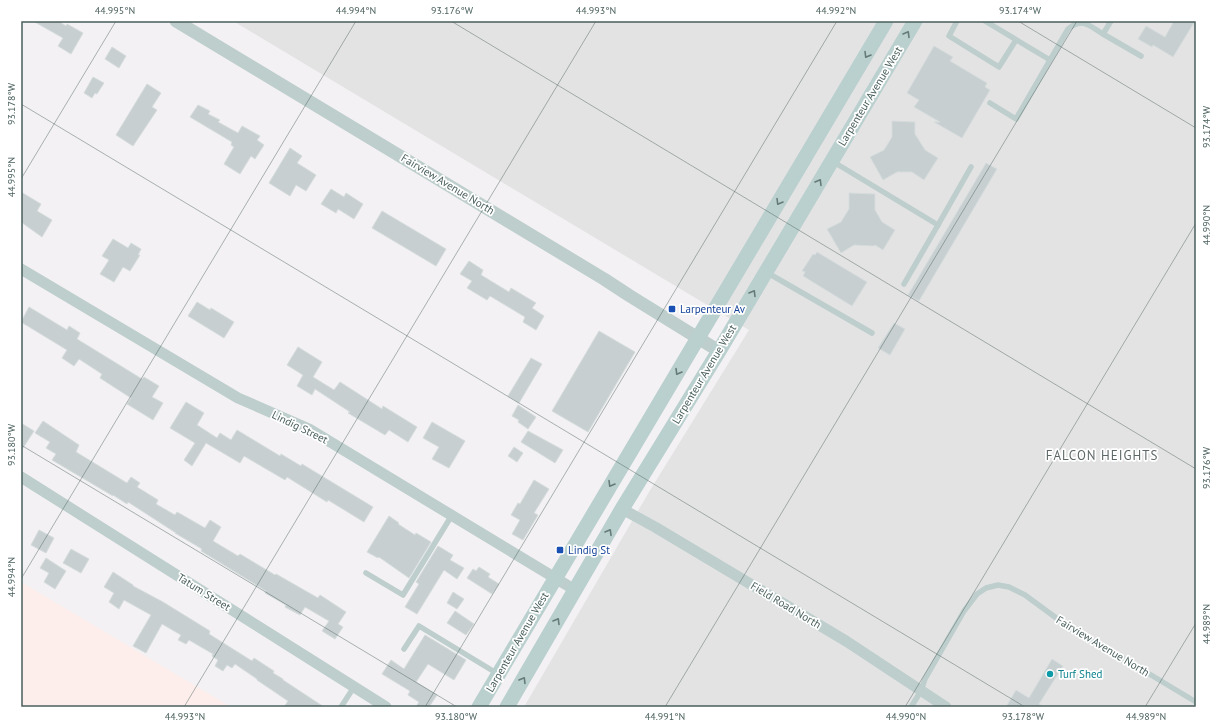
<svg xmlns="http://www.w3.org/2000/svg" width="1217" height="728" viewBox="0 0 1217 728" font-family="'PT Sans',sans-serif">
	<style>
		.commercial { fill: #fdeeec }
		.education { fill: #e4e3e4 }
		.building { fill: #c8cfd1; stroke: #d5dcdc }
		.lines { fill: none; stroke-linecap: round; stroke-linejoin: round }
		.service { stroke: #bdcecc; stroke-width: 5.5 }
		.minor { stroke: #bdcecc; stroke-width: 11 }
		.tertiary { stroke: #bdcecc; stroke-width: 13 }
		.secondary { stroke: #bad0ce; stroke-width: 15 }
		.oneway { stroke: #657b78 }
		.ticks { fill: none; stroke: #495f5c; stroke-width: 1; stroke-opacity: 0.45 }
		.transit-dot { fill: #1a4fb4; stroke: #fff; stroke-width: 1.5 }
		.culture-dot { fill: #0f9aa8; stroke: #fff; stroke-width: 1.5 }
		.labels { text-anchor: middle; stroke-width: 3.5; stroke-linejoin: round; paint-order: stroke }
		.street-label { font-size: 11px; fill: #495f5c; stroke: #fff }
		.transit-label { font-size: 11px; fill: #164399; stroke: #fff; text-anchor: start }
		.culture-label { font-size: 11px; fill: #0d838f; stroke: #fff; text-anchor: start }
		.quarter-label { font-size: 13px; letter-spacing: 1px; fill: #5d6666; stroke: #fff }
		.neatline { fill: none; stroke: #495f5c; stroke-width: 1.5 }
		.ticks-label { font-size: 10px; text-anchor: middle; fill: #495f5c }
	</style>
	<rect width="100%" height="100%" fill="#f3f1f3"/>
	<path class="commercial" d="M 21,581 L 21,582 L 231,707 L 21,707 Z"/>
	<path class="education" d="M 233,21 L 1196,21 L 1196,707 L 524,707 L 649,492 L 749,330 Z"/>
	<g class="building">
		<path d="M 33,21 L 58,21 L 66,26 L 67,24 L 83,33 L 71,54 L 58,46 L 63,38 Z"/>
		<path d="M 1174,21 L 1195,21 L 1173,57 L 1153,45 L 1152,47 L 1138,39 L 1146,26 L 1165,37 Z"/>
		<path d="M 934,46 L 953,57 L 950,61 L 987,83 L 985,87 L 990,90 L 962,138 L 934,122 L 940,122 L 914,107 L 919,100 L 907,93 Z"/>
		<path d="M 112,47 L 126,56 L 119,68 L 105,59 Z"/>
		<path d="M 93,77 L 104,83 L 97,94 L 95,93 L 92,98 L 84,93 Z"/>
		<path d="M 147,84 L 161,93 L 152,107 L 157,110 L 133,146 L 116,135 Z"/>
		<path d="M 198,105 L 210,111 L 208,114 L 220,120 L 218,122 L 238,133 L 242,126 L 260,136 L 257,140 L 264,145 L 255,159 L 251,156 L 240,174 L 224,164 L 234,147 L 231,145 L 232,142 L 190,117 Z"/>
		<path d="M 892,121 L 915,122 L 915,134 L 925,150 L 938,158 L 924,180 L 912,172 L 897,172 L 883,180 L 870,157 L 884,150 L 892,137 Z"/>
		<path d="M 290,148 L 302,156 L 297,163 L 316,175 L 306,191 L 296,185 L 290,196 L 269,183 Z"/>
		<path d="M 986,163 L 997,169 L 919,301 L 908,295 Z"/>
		<path d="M 331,189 L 344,197 L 346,193 L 363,204 L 354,219 L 338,209 L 336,213 L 321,204 Z"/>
		<path d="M 21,192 L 41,204 L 37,211 L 52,220 L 42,237 L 21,222 Z"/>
		<path d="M 849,193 L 875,194 L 875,210 L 882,222 L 895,230 L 883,250 L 875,245 L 874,246 L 854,245 L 841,253 L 827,229 L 841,222 L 849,209 Z"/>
		<path d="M 382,211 L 446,249 L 436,266 L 372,228 Z"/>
		<path d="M 113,239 L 128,248 L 131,243 L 141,249 L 138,255 L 140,255 L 130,271 L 123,267 L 114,282 L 100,274 L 109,260 L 102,256 Z"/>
		<path d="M 817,252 L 867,282 L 852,306 L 803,276 L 805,272 L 802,271 L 813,254 L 815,255 Z"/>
		<path d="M 469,261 L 483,270 L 481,275 L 509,292 L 511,288 L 536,303 L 532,308 L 544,316 L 536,330 L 523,322 L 525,317 L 490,296 L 487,300 L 467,288 L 472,281 L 460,274 Z"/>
		<path d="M 197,302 L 210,310 L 211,308 L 234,322 L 224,338 L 188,316 Z"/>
		<path d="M 29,307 L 67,330 L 69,326 L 80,333 L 77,339 L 142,379 L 144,377 L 159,386 L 152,397 L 163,403 L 153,420 L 127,404 L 131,398 L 100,378 L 102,374 L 79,359 L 74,366 L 62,358 L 67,350 L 21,322 Z"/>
		<path d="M 894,323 L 905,329 L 890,355 L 878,348 Z"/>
		<path d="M 599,331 L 635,352 L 588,432 L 552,411 Z"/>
		<path d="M 298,347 L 322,362 L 313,377 L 334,390 L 340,382 L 382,409 L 383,406 L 417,427 L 408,442 L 389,430 L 385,435 L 348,413 L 350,412 L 315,389 L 312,395 L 297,386 L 303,375 L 287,365 Z"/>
		<path d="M 531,358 L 542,364 L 519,403 L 508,396 Z"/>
		<path d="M 186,402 L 204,413 L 197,425 L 217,438 L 220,433 L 231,440 L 237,430 L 280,456 L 281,454 L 301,466 L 302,464 L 373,507 L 364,522 L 328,500 L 327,502 L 287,477 L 285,480 L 244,456 L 240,463 L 206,443 L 192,466 L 184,460 L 195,443 L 170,428 Z"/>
		<path d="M 518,405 L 536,417 L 528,429 L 518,422 L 519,420 L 512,416 Z"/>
		<path d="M 43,421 L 79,445 L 76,452 L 127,483 L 131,477 L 140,483 L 137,487 L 158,500 L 156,504 L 175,515 L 177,512 L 205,528 L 210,520 L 221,527 L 213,541 L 238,556 L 240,554 L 275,575 L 276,574 L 318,598 L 320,595 L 346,612 L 338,624 L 343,627 L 335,639 L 322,631 L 329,621 L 305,607 L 300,615 L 285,607 L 286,605 L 265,593 L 266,591 L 201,551 L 202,549 L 175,533 L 176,533 L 128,502 L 127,504 L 113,495 L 113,496 L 52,460 L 56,454 L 46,448 L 50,442 L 35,433 Z"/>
		<path d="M 432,422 L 465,441 L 449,468 L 432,459 L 439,447 L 423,438 Z"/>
		<path d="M 21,423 L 34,431 L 21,451 Z"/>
		<path d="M 528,431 L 563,450 L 555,463 L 521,442 Z"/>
		<path d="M 514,447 L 523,453 L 517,462 L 508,456 Z"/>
		<path d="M 534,480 L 549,489 L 534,513 L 538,515 L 523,540 L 512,534 L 520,520 L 511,515 L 518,503 L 520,504 Z"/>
		<path d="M 389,516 L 399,523 L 398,524 L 415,535 L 416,533 L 431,542 L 409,578 L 379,557 L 378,558 L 367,552 Z"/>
		<path d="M 39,530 L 54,538 L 46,553 L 31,545 Z"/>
		<path d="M 438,546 L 453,555 L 450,560 L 464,568 L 457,579 L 444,570 L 417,614 L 405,607 L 419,584 L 416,582 Z"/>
		<path d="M 71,549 L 89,559 L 81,573 L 63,563 Z"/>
		<path d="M 46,558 L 66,571 L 55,589 L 44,582 L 49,573 L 40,568 Z"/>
		<path d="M 479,567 L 490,574 L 488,577 L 499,584 L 492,594 L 467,578 L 473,569 L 476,571 Z"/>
		<path d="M 113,572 L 133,585 L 133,586 L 163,602 L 210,631 L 209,634 L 252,661 L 254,658 L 274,671 L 273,673 L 283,679 L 283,680 L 324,707 L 284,707 L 288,701 L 257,680 L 257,679 L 235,664 L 232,668 L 227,665 L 223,671 L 215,666 L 218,660 L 212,656 L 213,654 L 189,640 L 186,644 L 178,640 L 181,635 L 162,624 L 146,653 L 133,646 L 151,615 L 124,600 L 119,609 L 109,602 L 114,593 L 104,587 Z"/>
		<path d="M 453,592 L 464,599 L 457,609 L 447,603 Z"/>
		<path d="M 455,611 L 474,624 L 466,635 L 447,623 Z"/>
		<path d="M 425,635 L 466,660 L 454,680 L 428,664 L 416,682 L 437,695 L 429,707 L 416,707 L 419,702 L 408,695 L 410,691 L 382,674 L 391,660 L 404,669 Z"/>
		<path d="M 1052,659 L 1063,666 L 1039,704 L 1044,707 L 1006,707 L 1016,690 L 1029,698 Z"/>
	</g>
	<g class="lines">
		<g class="service">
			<path d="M 957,21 L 949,36 L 999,67 L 1016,40"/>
			<path d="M 985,21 L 1050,60"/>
			<path d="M 1111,21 L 1103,34 L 1141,56"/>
			<path d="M 990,103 L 1016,119 L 1068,29 C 1082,17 1090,26 1103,34"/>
			<path d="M 832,161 L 938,225 L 971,167"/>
			<path d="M 766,272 L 872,333"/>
			<path d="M 904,284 L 938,225"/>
			<path d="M 366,573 L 403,595 L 452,515"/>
			<path d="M 404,649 L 419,626 L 498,674"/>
			<path d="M 341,707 L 354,687"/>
			<path d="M 911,707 L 921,691 L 925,679 L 964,611 L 977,594 L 986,588 L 998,585 L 1009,587 L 1025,595 L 1078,634 L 1101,645 L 1196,702"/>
		</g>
		<g class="minor">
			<path d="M 21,269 L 238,398 L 309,429 L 575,590"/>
			<path d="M 21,477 L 386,707"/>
			<path d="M 622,509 L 655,527 L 846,641 L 946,707"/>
		</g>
		<path class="tertiary" d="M 176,21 L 604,279 L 630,296 L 719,351"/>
		<g class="secondary">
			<path d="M 479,707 L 886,21"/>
			<path d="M 507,707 L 622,509 L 719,351 L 915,21"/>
		</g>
	</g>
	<defs><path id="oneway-chevron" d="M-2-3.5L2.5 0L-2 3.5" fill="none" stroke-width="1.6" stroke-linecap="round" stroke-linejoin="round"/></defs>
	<g class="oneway">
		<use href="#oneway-chevron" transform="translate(907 34) rotate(-59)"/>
		<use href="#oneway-chevron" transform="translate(867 55) rotate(121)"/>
		<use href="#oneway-chevron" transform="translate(819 182) rotate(-59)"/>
		<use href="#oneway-chevron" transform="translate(779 202) rotate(121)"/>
		<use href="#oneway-chevron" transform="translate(753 293) rotate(-59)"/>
		<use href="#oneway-chevron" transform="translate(678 372) rotate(121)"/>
		<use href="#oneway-chevron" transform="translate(611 484) rotate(121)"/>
		<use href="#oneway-chevron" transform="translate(609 532) rotate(-60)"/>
		<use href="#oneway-chevron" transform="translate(557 621) rotate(-59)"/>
		<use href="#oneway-chevron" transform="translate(523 680) rotate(-59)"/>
	</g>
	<path class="ticks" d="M 451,21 L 1196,469M 1018,21 L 1196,128M 21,104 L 1025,707M 21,179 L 116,21M 21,445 L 457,707M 21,579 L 356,21M 184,707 L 596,21M 425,707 L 837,21M 665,707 L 1077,21M 905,707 L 1196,223M 1145,707 L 1196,623"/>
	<g class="transit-dot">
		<rect x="668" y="305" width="8" height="8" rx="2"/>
		<rect x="556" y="546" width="8" height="8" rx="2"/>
	</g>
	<circle class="culture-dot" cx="1050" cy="674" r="4"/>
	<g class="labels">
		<g class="street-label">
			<text transform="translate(870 96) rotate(-59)" y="4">Larpenteur Avenue West</text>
			<text transform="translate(448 184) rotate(31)" y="4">Fairview Avenue North</text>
			<text transform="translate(704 374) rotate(-59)" y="4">Larpenteur Avenue West</text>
			<text transform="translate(300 427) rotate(26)" y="4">Lindig Street</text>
			<text transform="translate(204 592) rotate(32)" y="4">Tatum Street</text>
			<text transform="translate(786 605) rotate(31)" y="4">Field Road North</text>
			<text transform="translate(517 642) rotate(-60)" y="4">Larpenteur Avenue West</text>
			<text transform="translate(1103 646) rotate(31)" y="4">Fairview Avenue North</text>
		</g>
		<g class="transit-label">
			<text x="680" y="313">Larpenteur Av</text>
			<text x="568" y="554">Lindig St</text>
		</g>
		<g class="culture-label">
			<text x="1058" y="678">Turf Shed</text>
		</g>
		<g class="quarter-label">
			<text x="1102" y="460">FALCON HEIGHTS</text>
		</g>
	</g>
	<rect width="1217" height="728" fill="none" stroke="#ffffff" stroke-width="44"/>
	<rect x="22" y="22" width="1173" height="684" class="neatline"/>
	<g class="ticks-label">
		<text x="115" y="14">44.995°N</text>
		<text x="356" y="14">44.994°N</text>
		<text x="452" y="14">93.176°W</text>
		<text x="596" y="14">44.993°N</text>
		<text x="836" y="14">44.992°N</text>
		<text x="1020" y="14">93.174°W</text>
		<text transform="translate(11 104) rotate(-90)" y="4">93.178°W</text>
		<text transform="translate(1206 127) rotate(-90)" y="4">93.174°W</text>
		<text transform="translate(11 177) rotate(-90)" y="4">44.995°N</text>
		<text transform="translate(1206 225) rotate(-90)" y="4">44.990°N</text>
		<text transform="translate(11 445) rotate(-90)" y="4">93.180°W</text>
		<text transform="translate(1206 468) rotate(-90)" y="4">93.176°W</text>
		<text transform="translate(11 577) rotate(-90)" y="4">44.994°N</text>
		<text transform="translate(1206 624) rotate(-90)" y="4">44.989°N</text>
		<text x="185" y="720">44.993°N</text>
		<text x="456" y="720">93.180°W</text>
		<text x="665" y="720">44.991°N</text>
		<text x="906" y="720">44.990°N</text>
		<text x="1023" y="720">93.178°W</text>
		<text x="1146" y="720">44.989°N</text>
	</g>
</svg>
